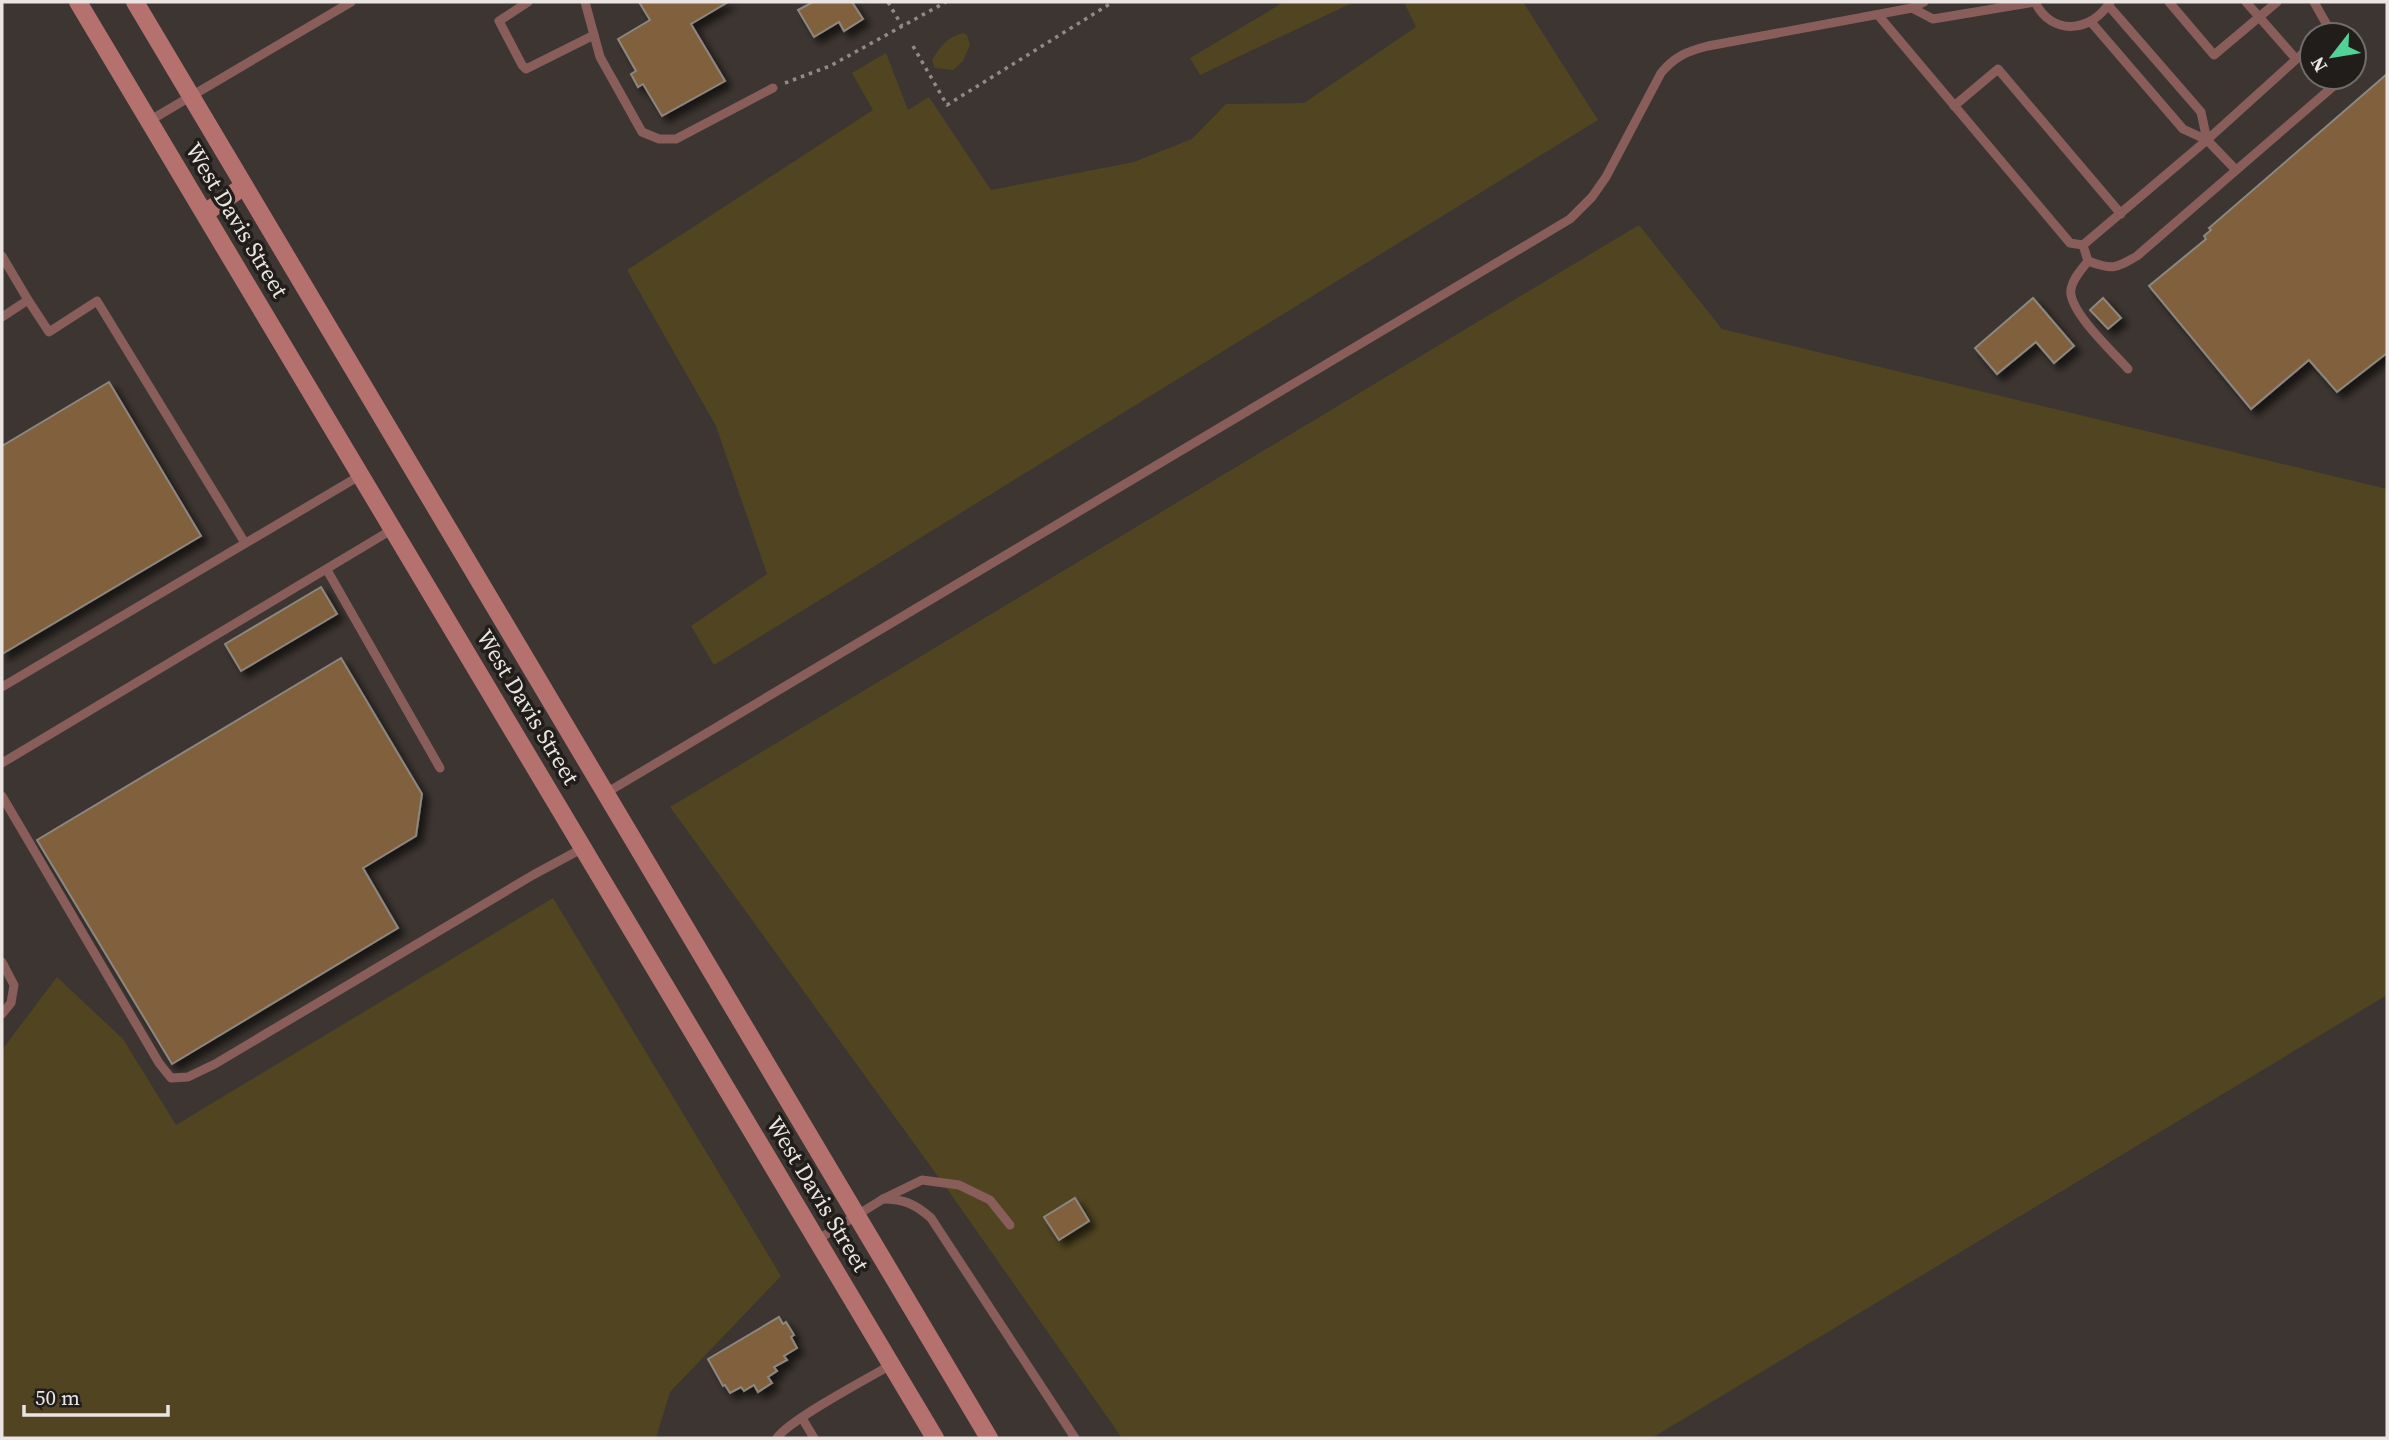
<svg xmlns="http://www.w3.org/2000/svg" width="2389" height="1440" viewBox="0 0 2389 1440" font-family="'Source Serif 4',serif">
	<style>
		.green { fill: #514521 }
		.building { fill: #80603c; stroke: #8d8780; stroke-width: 2; filter: url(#shadow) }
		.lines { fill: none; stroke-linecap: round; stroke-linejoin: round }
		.path { stroke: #918b88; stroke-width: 3.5; stroke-dasharray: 3.5 5; stroke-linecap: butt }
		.service { stroke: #885d5a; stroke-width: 9 }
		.secondary { stroke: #b4716d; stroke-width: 18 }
		.labels { text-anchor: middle; stroke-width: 7; stroke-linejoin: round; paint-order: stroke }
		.street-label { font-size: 23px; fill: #eae5e3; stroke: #211d1b }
	</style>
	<defs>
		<filter id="shadow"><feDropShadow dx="6" dy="6" stdDeviation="3.5" flood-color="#0009"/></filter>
	</defs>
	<rect width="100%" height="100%" fill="#3c3531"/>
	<g class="green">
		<path d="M 1284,2 L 1354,2 L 1200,75 L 1190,58 Z"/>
		<path d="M 1404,2 L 1523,2 L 1598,120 L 714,665 L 691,626 L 767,574 L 716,426 L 627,270 L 873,110 L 852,73 L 886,53 L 908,110 L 929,97 L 991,190 L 1134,162 L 1192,139 L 1226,104 L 1304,103 L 1416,27 Z"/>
		<path d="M 963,33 L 967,35 L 970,45 L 963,61 L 953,70 L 935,68 L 932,60 C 940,47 947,37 963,33 Z"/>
		<path d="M 1639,225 L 1722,329 L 2387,489 L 2387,995 L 1652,1438 L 1122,1438 L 950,1193 L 670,807 Z"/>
		<path d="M 553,898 L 781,1276 L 670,1392 L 656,1438 L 2,1438 L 2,1050 L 57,977 L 123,1039 L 176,1125 Z"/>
	</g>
	<g class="building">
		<path d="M 639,2 L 728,2 L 691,24 L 725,81 L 662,116 L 643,84 L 638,87 L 631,74 L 636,71 L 618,39 L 650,20 Z"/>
		<path d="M 813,2 L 852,2 L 863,19 L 844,31 L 839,22 L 814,37 L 798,10 Z"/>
		<path d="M 2387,74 L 2387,353 L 2337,392 L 2309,360 L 2251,409 L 2149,286 L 2206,239 L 2204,236 L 2211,230 L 2209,228 Z"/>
		<path d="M 2033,298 L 2074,346 L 2054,363 L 2036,342 L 1997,374 L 1975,348 Z"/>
		<path d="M 2103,298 L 2121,318 L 2108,329 L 2090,310 Z"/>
		<path d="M 109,382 L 201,536 L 2,654 L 2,446 Z"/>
		<path d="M 321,587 L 337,614 L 241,671 L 225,644 Z"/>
		<path d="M 341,658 L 422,794 L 416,836 L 363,868 L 398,928 L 172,1064 L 37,840 Z"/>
		<path d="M 1075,1198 L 1089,1221 L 1059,1240 L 1044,1217 Z"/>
		<path d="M 779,1317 L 783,1324 L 786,1322 L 794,1335 L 791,1337 L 797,1348 L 784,1356 L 787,1360 L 774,1367 L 777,1371 L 768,1377 L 772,1383 L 758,1392 L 754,1385 L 744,1391 L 741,1387 L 730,1393 L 725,1385 L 723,1386 L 708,1359 Z"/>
	</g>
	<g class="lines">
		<g class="path">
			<path d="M 888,2 L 902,26"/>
			<path d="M 913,46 L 947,105 L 1113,2"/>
			<path d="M 785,83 L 830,66 L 946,2"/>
		</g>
		<g class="service">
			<path d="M 528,2 L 499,21 L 522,65 L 526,69 L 594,35"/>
			<path d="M 585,2 L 600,57 L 642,132 L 659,139 L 676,139 L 773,88"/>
			<path d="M 2035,2 C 2052,37 2092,32 2110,2"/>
			<path d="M 2169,2 L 2214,55 L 2277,2"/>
			<path d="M 2246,2 L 2296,59"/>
			<path d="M 2314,2 L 2327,25 L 2323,35"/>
			<path d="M 1912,8 L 1933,19 L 2035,2"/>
			<path d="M 1878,15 L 2070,243 L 2083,245 L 2207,140 L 2312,45"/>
			<path d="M 2091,22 L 2183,129 L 2207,140 L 2201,112 L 2108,5"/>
			<path d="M 2327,25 L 2337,35"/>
			<path d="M 1954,106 L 1998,69 L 2121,214"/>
			<path d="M 149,121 L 351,2"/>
			<path d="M 2207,140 L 2236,170"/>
			<path d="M 2083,245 L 2088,261 C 2082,269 2073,278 2071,289 C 2067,310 2114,353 2128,369"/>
			<path d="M 2,256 L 28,300 L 2,317"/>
			<path d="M 2088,261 C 2112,270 2115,269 2137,256 L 2344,77"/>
			<path d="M 28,300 L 49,332 L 97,301 L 245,543"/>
			<path d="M 327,570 L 440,768"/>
			<path d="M 2,687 L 361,475"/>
			<path d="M 2,763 L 393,529"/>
			<path d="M 606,793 L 1570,219 L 1592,197 L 1606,177 L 1661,73 C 1675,56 1688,51 1708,46 L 1912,8 L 1924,2"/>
			<path d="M 2,796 L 159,1063 L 171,1078 L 188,1077 L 215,1064 L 533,875 L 583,848"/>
			<path d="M 2,962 L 14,985 L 11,1003 L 2,1014"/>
			<path d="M 883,1199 C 904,1199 915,1204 931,1218 L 1075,1438"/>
			<path d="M 817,1240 L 883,1199 L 922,1180 L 959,1185 L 990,1200 L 1010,1225"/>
			<path d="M 802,1418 L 814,1438"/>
			<path d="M 777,1438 C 789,1420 868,1378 891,1365"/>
		</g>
		<g class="secondary">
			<path d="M 78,2 L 935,1438"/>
			<path d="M 135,2 L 989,1438"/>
			<path d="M 205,213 L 244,186"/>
		</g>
	</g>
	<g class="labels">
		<g class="street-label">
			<text transform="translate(237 220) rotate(59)" y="8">West Davis Street</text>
			<text transform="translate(528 707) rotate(59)" y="8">West Davis Street</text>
			<text transform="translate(818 1194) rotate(59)" y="8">West Davis Street</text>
		</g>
	</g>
	<rect width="2389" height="1440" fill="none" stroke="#eae5e3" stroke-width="7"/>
	<g transform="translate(2333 56) rotate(239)"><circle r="33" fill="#211d1b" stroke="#716d6b" stroke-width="2"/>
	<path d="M0-5L12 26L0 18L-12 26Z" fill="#51d397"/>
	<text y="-10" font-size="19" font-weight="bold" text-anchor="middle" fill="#eae5e3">N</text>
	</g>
	<path d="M24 1405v10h144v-10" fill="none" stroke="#eae5e3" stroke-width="3.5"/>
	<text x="35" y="1405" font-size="21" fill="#eae5e3" stroke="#211d1b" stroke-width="5" paint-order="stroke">50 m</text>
</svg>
